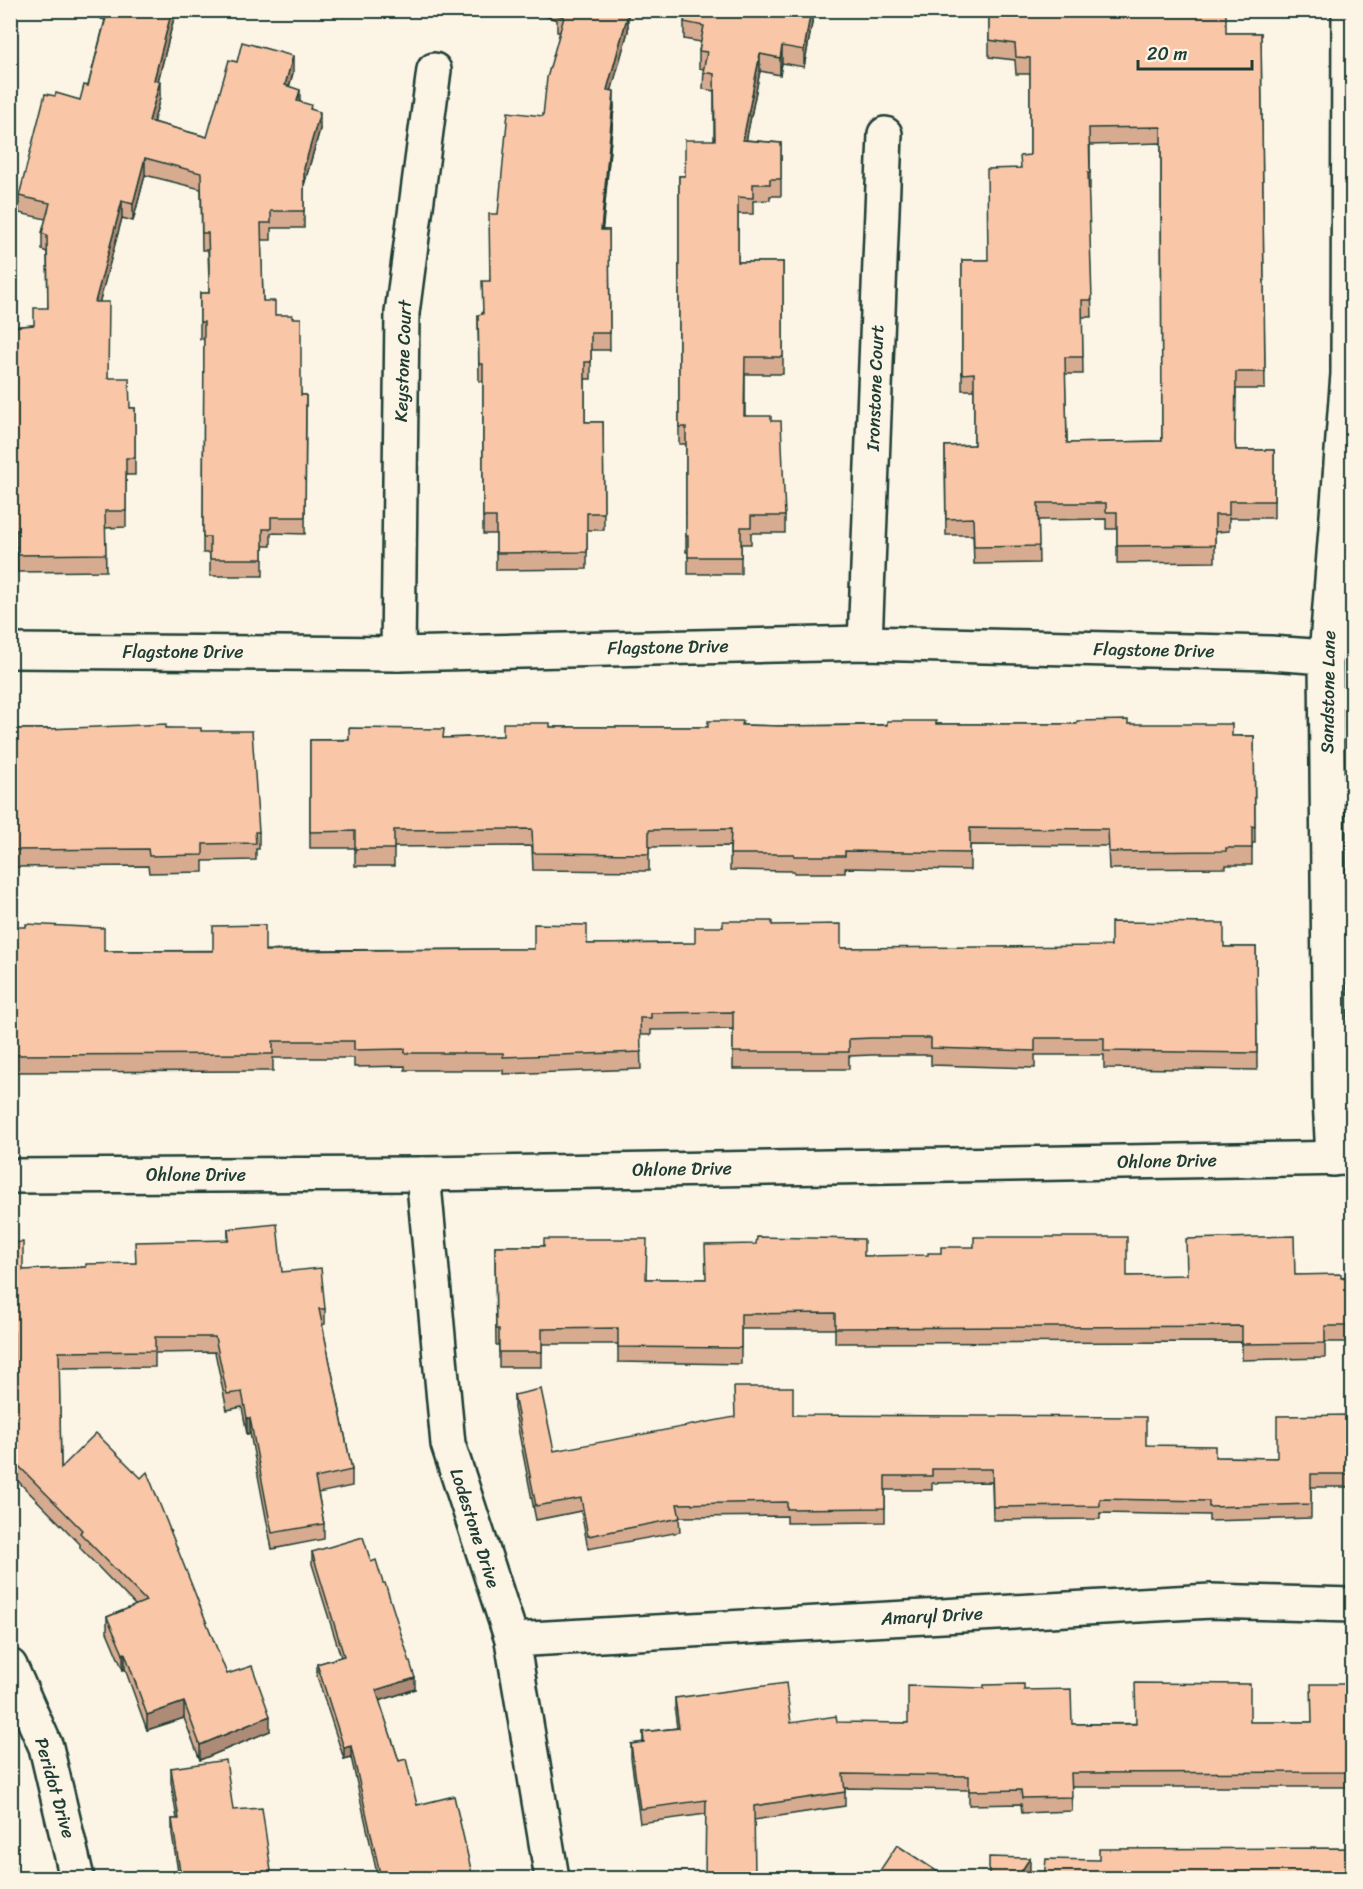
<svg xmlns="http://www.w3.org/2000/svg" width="1363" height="1889" viewBox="0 0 1363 1889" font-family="Sriracha,sans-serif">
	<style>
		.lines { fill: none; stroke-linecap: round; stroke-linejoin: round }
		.minor-casing { stroke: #1f3d34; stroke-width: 38 }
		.minor { stroke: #fcf5e5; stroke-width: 33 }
		.wall { fill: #d6ab90; stroke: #1f3d34; stroke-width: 1.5; fill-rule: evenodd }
		.shaded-wall { fill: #ae8b76; stroke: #1f3d34; stroke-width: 1.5 }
		.building { fill: #f9c7a8; stroke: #1f3d34; stroke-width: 1.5; fill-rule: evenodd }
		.labels { text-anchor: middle; stroke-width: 5; stroke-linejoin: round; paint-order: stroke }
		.street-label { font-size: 18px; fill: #1f3d34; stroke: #fcf5e5 }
	</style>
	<rect width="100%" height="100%" fill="#fcf5e5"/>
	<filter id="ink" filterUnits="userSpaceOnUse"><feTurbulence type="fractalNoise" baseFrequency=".0167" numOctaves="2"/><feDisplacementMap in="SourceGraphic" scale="12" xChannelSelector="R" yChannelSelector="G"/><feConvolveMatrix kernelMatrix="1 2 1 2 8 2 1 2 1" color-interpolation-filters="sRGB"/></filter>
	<g filter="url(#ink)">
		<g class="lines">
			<defs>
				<g id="minor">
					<path d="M 865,643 L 885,134"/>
					<path d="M 10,651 L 398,654 L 865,643 L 1270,653 L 1326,657"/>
					<path d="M 398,654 L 402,313 L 434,70"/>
					<path d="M 1333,1159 L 1330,1098 L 1326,657 L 1348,374 L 1349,10"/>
					<path d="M 423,1174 L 448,1444 L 512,1640 L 552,1878"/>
					<path d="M 10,1176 L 423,1174 L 1352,1158"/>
					<path d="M 512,1640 L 1211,1601 L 1352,1605"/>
					<path d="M 10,1666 L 46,1747 L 77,1878"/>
				</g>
			</defs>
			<use href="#minor" class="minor-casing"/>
			<use href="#minor" class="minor"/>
		</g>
		<g class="wall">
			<path d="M 101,10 L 176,10 L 158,81 L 160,98 L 153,122 L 207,137 L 293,73 L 289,86 L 300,102 L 311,109 L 320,129 L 304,185 L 304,228 L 271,228 L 271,240 L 261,240 L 263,301 L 275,315 L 292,318 L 301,395 L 306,395 L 305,534 L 271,533 L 271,546 L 263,546 L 263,576 L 210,576 L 210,553 L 203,553 L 204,339 L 200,339 L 200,293 L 209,293 L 209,281 L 208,250 L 202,250 L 201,189 L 145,175 L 133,221 L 122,218 L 99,302 L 108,378 L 130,408 L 135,408 L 135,475 L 126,475 L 126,527 L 105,528 L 106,571 L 17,572 L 17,547 L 10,547 L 10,327 L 34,325 L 48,308 L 47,252 L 42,250 L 42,233 L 46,219 L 19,213 L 19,196 L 55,96 L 80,100 L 88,86 L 105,20 L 101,19 Z"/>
			<path d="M 526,10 L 628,10 L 627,14 L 628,31 L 611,90 L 614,107 L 602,230 L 609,230 L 610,350 L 591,350 L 591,379 L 585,379 L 585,422 L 603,422 L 604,530 L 587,530 L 587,569 L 496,570 L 496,534 L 483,534 L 483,381 L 479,381 L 478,315 L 482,314 L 490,281 L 498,214 L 543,116 L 560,32 L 557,32 L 557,20 Z"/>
			<path d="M 812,10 L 812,23 L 804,67 L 782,63 L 780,75 L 760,71 L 746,140 L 781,143 L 781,196 L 770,196 L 770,200 L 753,201 L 753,214 L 738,214 L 738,262 L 783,262 L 783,374 L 745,374 L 745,416 L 771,421 L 785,516 L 785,533 L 751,533 L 751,544 L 741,544 L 741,574 L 688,574 L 688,552 L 686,552 L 686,444 L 679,444 L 679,176 L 685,176 L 714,140 L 714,91 L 703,89 L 704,69 L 699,68 L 699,51 L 701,42 L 684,39 L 684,22 Z"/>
			<path d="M 989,10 L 1226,33 L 1261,33 L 1265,389 L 1236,389 L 1235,443 L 1236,450 L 1274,450 L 1274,518 L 1229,518 L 1229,531 L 1215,532 L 1215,562 L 1117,563 L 1117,529 L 1106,529 L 1106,519 L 1038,520 L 1039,563 L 974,564 L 973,535 L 946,535 L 945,446 L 974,445 L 974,390 L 962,390 L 962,260 L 988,260 L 1020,168 L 1030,155 L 1030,74 L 1016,74 L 1015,60 L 989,57 ZM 1161,143 L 1162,441 L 1067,443 L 1065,374 L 1083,374 L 1082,317 L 1092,317 L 1088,190 L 1090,190 L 1090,145 Z"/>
			<path d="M 936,724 L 1128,724 L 1232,736 L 1254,736 L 1255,843 L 1252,843 L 1252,865 L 1226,865 L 1226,868 L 1109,869 L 1108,846 L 970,845 L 970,870 L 845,868 L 845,873 L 794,873 L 794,871 L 730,870 L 730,846 L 649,847 L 649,871 L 533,870 L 532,846 L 394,847 L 394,866 L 355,866 L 355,848 L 310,848 L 310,740 L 444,738 L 503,736 L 550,727 L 708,727 L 742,725 L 778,726 Z"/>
			<path d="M 166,728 L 201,731 L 259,832 L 259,849 L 256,849 L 256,860 L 203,861 L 203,872 L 149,873 L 148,866 L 10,867 L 10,729 Z"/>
			<path d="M 772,925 L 841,948 L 1256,947 L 1257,1070 L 1104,1068 L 1104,1055 L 1035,1055 L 1035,1068 L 931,1065 L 931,1055 L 872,1055 L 849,1056 L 849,1069 L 733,1069 L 733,1029 L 651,1030 L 651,1035 L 640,1035 L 641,1069 L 503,1074 L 503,1070 L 405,1070 L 405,1066 L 354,1067 L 354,1058 L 273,1058 L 273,1071 L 10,1072 L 10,927 L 104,951 L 534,949 L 587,944 L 695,943 L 723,927 Z"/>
			<path d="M 228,1229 L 282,1272 L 325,1309 L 325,1324 L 322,1325 L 352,1470 L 352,1486 L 318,1493 L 324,1524 L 324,1539 L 272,1549 L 250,1433 L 247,1434 L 242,1407 L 227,1410 L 215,1352 L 155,1353 L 155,1367 L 59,1368 L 61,1468 L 227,1674 L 270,1731 L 200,1760 L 184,1718 L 147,1730 L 125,1669 L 123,1670 L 107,1632 L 107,1617 L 136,1606 L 80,1548 L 80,1544 L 10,1473 L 10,1411 L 15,1411 L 14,1347 L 10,1347 L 10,1243 L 23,1270 L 86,1267 L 136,1263 L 228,1240 Z"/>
			<path d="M 495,1246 L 544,1246 L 646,1279 L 705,1279 L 864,1256 L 1127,1276 L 1295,1275 L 1353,1277 L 1353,1342 L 1325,1342 L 1325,1358 L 1242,1360 L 1242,1342 L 835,1343 L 835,1329 L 741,1329 L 741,1364 L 618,1362 L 618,1344 L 542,1344 L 542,1367 L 499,1367 L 499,1345 L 496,1345 Z"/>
			<path d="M 514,1395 L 554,1451 L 793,1415 L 1146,1445 L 1215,1457 L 1277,1458 L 1353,1415 L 1353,1487 L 1311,1487 L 1311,1518 L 1209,1521 L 1209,1515 L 1100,1513 L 1100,1519 L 993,1520 L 992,1482 L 932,1483 L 932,1490 L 885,1490 L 885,1522 L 787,1523 L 787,1516 L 679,1517 L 680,1532 L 588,1549 L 581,1511 L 536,1520 L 514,1408 Z"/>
			<path d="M 312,1552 L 371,1562 L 415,1689 L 379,1701 L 399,1761 L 417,1805 L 473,1878 L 378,1878 L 351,1757 L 344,1759 L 317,1676 L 317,1664 L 341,1657 L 312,1564 Z"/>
			<path d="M 1353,1684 L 1353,1787 L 1071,1787 L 1072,1811 L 1022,1813 L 1021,1804 L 969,1805 L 969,1790 L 845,1788 L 845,1806 L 754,1820 L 706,1814 L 640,1823 L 631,1758 L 631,1744 L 643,1743 L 643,1732 L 677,1728 L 675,1712 L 675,1698 L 791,1723 L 908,1723 L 1024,1690 L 1072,1724 L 1312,1722 Z"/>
			<path d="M 171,1768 L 233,1810 L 272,1878 L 179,1878 L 172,1834 L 172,1819 L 177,1819 L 171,1782 Z"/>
		</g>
		<g class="shaded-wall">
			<path d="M 172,10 L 176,10 L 154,97 L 154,80 Z"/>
			<path d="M 811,10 L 812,10 L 812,23 L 804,67 L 804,50 Z"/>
			<path d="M 628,14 L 628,31 L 607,107 L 607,90 Z"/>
			<path d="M 782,46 L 782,63 L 780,75 L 780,58 Z"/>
			<path d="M 760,54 L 760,71 L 743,157 L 743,140 Z"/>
			<path d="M 293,56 L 293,73 L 285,102 L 285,85 Z"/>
			<path d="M 160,81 L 160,98 L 149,138 L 149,121 Z"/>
			<path d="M 300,90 L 300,106 L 297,101 Z"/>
			<path d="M 614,91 L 614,107 L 601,247 L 601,230 Z"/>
			<path d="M 320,112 L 320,129 L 304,185 L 304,168 Z"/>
			<path d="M 145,158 L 145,175 L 133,221 L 133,204 Z"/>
			<path d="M 122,201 L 122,218 L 95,319 L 95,302 Z"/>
			<path d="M 247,1418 L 250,1418 L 250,1433 L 247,1434 Z"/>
			<path d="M 125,1653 L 125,1669 L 123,1670 L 123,1654 Z"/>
			<path d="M 415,1678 L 415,1689 L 376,1702 L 376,1690 Z"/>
			<path d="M 184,1702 L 184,1718 L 147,1730 L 147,1715 Z"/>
			<path d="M 270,1716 L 270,1731 L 200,1760 L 200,1745 Z"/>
			<path d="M 351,1746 L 351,1757 L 344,1759 L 344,1748 Z"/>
			<path d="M 1030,1858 L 1030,1873 L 1027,1878 L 1017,1878 Z"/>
		</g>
		<g class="building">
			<path d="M 108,10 L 172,10 L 154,80 L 160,81 L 149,121 L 207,137 L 229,60 L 237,62 L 242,42 L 293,56 L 285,85 L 300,90 L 297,101 L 311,105 L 310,109 L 320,112 L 304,168 L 304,211 L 271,211 L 271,223 L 261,223 L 263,301 L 275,301 L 275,315 L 292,315 L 292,318 L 301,318 L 301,395 L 306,395 L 305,517 L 271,517 L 271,529 L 263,529 L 263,559 L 210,559 L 210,537 L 203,537 L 204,322 L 200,322 L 200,293 L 209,293 L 209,264 L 208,233 L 202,233 L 201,173 L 145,158 L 133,204 L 122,201 L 95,302 L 109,302 L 108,378 L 129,378 L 130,408 L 135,408 L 135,458 L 126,458 L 126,511 L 105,511 L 106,554 L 17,555 L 17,530 L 10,530 L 10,327 L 34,325 L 34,308 L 48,308 L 47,235 L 42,233 L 50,203 L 19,196 L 45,94 L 55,96 L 56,93 L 80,100 L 84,85 L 88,86 Z"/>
			<path d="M 558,10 L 624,10 L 623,13 L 628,14 L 607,90 L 614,91 L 601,230 L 609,230 L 610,333 L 591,333 L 591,362 L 585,362 L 585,422 L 603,422 L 604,513 L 587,513 L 587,552 L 496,553 L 496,517 L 483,517 L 483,364 L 479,364 L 478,315 L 483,314 L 482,281 L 490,281 L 489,214 L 498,214 L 508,112 L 543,116 L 547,78 L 564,17 L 557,15 Z"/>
			<path d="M 686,10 L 811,10 L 804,50 L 782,46 L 780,58 L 760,54 L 743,140 L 781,143 L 781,179 L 770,179 L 770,184 L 753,184 L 753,198 L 738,197 L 738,262 L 783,262 L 783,357 L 745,357 L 744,416 L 771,416 L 771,421 L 781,421 L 785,516 L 751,516 L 751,527 L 741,527 L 741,557 L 688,557 L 688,536 L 686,536 L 686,427 L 679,427 L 679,176 L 685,176 L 685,140 L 715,140 L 714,74 L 703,72 L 707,52 L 699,51 L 704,26 L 684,22 Z"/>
			<path d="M 989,10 L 1226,10 L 1226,33 L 1261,33 L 1265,372 L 1236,372 L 1235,442 L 1236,450 L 1274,450 L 1274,501 L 1229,501 L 1229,515 L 1215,515 L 1215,545 L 1117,546 L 1117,512 L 1106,512 L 1106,503 L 1038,503 L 1039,546 L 974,547 L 973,518 L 946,519 L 945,446 L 974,445 L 974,373 L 962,374 L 962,260 L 988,260 L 987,169 L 1021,168 L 1020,156 L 1030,155 L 1030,58 L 1016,57 L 1015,44 L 989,40 ZM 1161,127 L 1162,441 L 1067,443 L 1065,357 L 1083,357 L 1082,300 L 1092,300 L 1088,173 L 1090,173 L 1089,128 Z"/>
			<path d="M 1128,720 L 1128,724 L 1232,724 L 1232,736 L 1254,736 L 1255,827 L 1252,826 L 1252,848 L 1226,848 L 1226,851 L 1109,852 L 1108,829 L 970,828 L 970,853 L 845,851 L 845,856 L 794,856 L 794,854 L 730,854 L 731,829 L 649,830 L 649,854 L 533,853 L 532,829 L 394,830 L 394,849 L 355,849 L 355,831 L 310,832 L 310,740 L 349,740 L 349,728 L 444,729 L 443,738 L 503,736 L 503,723 L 550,723 L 550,727 L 708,727 L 708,721 L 743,721 L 742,725 L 778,726 L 887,725 L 887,721 L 936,721 L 936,724 L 1077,724 L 1077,721 Z"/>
			<path d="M 166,724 L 166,728 L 201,728 L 201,731 L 252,731 L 259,832 L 255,832 L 256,843 L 203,844 L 203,855 L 149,856 L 148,849 L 10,850 L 10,729 L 49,729 Z"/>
			<path d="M 723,921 L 772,921 L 772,925 L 841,924 L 841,948 L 1111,946 L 1111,922 L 1224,923 L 1224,947 L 1256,947 L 1257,1053 L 1104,1051 L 1104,1038 L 1035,1038 L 1035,1051 L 931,1048 L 931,1038 L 872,1038 L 849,1039 L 849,1052 L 733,1052 L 733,1012 L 651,1013 L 651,1018 L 640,1018 L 641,1052 L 503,1057 L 503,1053 L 405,1053 L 405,1049 L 354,1050 L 354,1041 L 273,1041 L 273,1054 L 10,1055 L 10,927 L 26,927 L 26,924 L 104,928 L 104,951 L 213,951 L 213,926 L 265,925 L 265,951 L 504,949 L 534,949 L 534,924 L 587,925 L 587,944 L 695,943 L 695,927 L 723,927 Z"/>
			<path d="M 277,1224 L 282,1272 L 321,1268 L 325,1309 L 319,1309 L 352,1470 L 315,1478 L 324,1524 L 272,1533 L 250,1418 L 247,1418 L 242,1392 L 227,1394 L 215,1337 L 155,1337 L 155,1351 L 59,1352 L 61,1468 L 96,1433 L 141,1478 L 147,1472 L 227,1674 L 252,1666 L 270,1716 L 200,1745 L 184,1702 L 147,1715 L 125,1653 L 123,1654 L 107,1617 L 146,1601 L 80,1533 L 82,1530 L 10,1457 L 10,1411 L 15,1411 L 14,1332 L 10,1332 L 10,1243 L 23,1242 L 23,1270 L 86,1267 L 86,1264 L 136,1263 L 135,1242 L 229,1240 L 228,1229 Z"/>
			<path d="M 1294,1236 L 1295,1275 L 1341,1274 L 1341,1278 L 1353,1277 L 1353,1326 L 1325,1326 L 1325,1343 L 1242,1344 L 1242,1326 L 835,1328 L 835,1313 L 741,1314 L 741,1348 L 618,1347 L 618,1328 L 542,1329 L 542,1352 L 499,1352 L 499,1329 L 496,1329 L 495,1246 L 544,1246 L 544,1239 L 647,1239 L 646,1279 L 706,1279 L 705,1245 L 756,1244 L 757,1237 L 864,1239 L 864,1256 L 928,1255 L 928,1253 L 941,1253 L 941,1247 L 974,1247 L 974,1237 L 1127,1237 L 1127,1276 L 1187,1275 L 1186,1239 Z"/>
			<path d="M 734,1387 L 793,1387 L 793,1415 L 1146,1417 L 1146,1445 L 1215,1446 L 1215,1457 L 1277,1458 L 1277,1416 L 1353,1415 L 1353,1474 L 1311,1474 L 1311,1504 L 1209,1507 L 1209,1501 L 1100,1499 L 1100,1506 L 993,1507 L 992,1469 L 932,1469 L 932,1476 L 885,1476 L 885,1508 L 787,1509 L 787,1502 L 677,1504 L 680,1518 L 588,1536 L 581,1498 L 536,1506 L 514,1395 L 541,1389 L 554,1451 L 735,1417 Z"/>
			<path d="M 363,1537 L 371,1562 L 376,1560 L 383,1583 L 385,1583 L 415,1678 L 376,1690 L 399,1761 L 406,1759 L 417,1805 L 454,1796 L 473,1878 L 381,1878 L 351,1746 L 344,1748 L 317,1664 L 344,1656 L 312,1552 Z"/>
			<path d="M 786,1683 L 791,1723 L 836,1716 L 837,1722 L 908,1723 L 908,1686 L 984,1688 L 984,1685 L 1024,1684 L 1024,1690 L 1071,1689 L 1072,1724 L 1136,1724 L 1135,1683 L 1250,1684 L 1250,1722 L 1312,1722 L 1311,1684 L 1353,1684 L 1353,1772 L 1071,1773 L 1072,1797 L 1022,1798 L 1021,1790 L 969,1791 L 969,1776 L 843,1774 L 845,1792 L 754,1806 L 755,1878 L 705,1878 L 706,1800 L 640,1809 L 631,1744 L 644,1742 L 643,1732 L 679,1728 L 675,1698 Z"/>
			<path d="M 226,1760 L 233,1810 L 262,1808 L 272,1878 L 181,1878 L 172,1819 L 179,1819 L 171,1768 Z"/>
			<path d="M 897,1845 L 947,1878 L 875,1878 Z"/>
			<rect x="10" y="1848" width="4" height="30"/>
			<path d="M 1353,1848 L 1353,1878 L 1044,1878 L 1046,1859 L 1099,1860 L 1099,1849 Z"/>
			<path d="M 989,1857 L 1030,1858 L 1017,1878 L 989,1878 Z"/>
		</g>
	</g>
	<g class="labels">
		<g class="street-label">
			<text transform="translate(403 361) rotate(-88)" y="6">Keystone Court</text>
			<text transform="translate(875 388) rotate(-88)" y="6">Ironstone Court</text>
			<text transform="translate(668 647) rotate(-1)" y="6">Flagstone Drive</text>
			<text transform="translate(1154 650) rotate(1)" y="6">Flagstone Drive</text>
			<text x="183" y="658">Flagstone Drive</text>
			<text transform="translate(1328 692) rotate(-89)" y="6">Sandstone Lane</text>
			<text transform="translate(1167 1161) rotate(-1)" y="6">Ohlone Drive</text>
			<text transform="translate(682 1169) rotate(-1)" y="6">Ohlone Drive</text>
			<text x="196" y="1181">Ohlone Drive</text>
			<text transform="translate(475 1528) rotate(72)" y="6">Lodestone Drive</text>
			<text transform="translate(932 1616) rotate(-3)" y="6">Amaryl Drive</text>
			<text transform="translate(55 1788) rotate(74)" y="6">Peridot Drive</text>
		</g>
	</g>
	<rect width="1363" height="1889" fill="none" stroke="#fcf5e5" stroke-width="36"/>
	<rect x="18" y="18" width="1327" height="1853" fill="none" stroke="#1f3d34" stroke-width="2" filter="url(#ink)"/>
	<path d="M1138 60v9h114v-9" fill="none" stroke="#1f3d34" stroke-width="3"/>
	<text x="1147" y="60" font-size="18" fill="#1f3d34" stroke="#fcf5e5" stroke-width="4.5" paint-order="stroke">20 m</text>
</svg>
